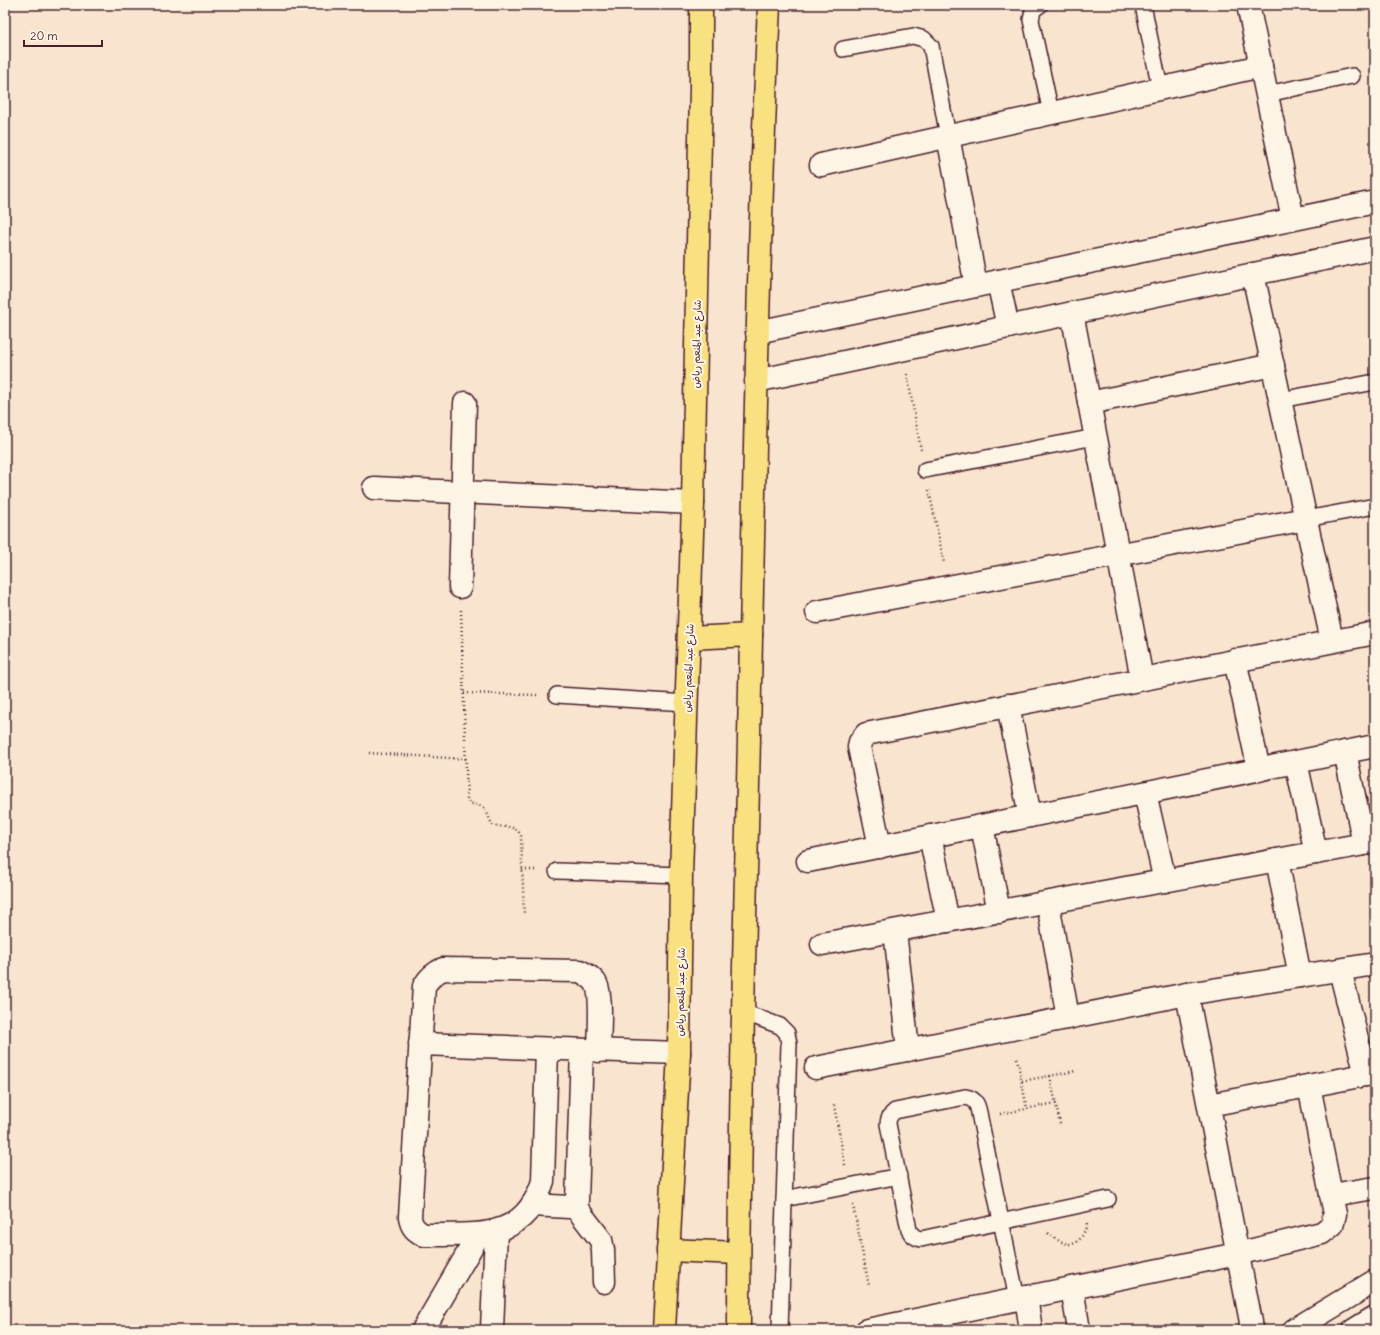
<svg xmlns="http://www.w3.org/2000/svg" width="1380" height="1335" viewBox="0 0 1380 1335" font-family="Delius,'Playpen Sans Arabic',sans-serif">
	<style>
		.lines { fill: none; stroke-linecap: round; stroke-linejoin: round }
		.lane-casing { stroke: #4a1f2b; stroke-width: 18 }
		.street-casing { stroke: #4a1f2b; stroke-width: 25 }
		.primary-casing { stroke: #4a1f2b; stroke-width: 25 }
		.path { stroke: #4a1f2b; stroke-width: 2.5; stroke-dasharray: 1 3; stroke-linecap: butt }
		.lane { stroke: #fcf5e5; stroke-width: 15 }
		.street { stroke: #fcf5e5; stroke-width: 22 }
		.primary { stroke: #f9e181; stroke-width: 22 }
		.labels { text-anchor: middle; stroke-width: 4; stroke-linejoin: round; paint-order: stroke }
		.street-label { font-size: 10px; fill: #4a1f2b; stroke: #fcf5e5 }
	</style>
	<rect width="100%" height="100%" fill="#f8e4cf"/>
	<filter id="ink" filterUnits="userSpaceOnUse"><feTurbulence type="fractalNoise" baseFrequency=".025" numOctaves="2"/><feDisplacementMap in="SourceGraphic" scale="8" xChannelSelector="R" yChannelSelector="G"/><feConvolveMatrix kernelMatrix="1 2 1 2 8 2 1 2 1" color-interpolation-filters="sRGB"/></filter>
	<g filter="url(#ink)">
		<g class="lines">
			<defs>
				<g id="lane">
					<path d="M 1040,5 L 1033,10 L 1031,20 L 1051,113"/>
					<path d="M 1143,5 L 1160,88"/>
					<path d="M 843,49 L 913,36 L 924,39 L 931,46 L 948,136"/>
					<path d="M 1267,94 L 1352,76"/>
					<path d="M 1280,400 L 1375,382"/>
					<path d="M 925,470 L 1095,437"/>
					<path d="M 1306,519 L 1375,506"/>
					<path d="M 557,695 L 687,703"/>
					<path d="M 557,871 L 681,875"/>
					<path d="M 743,1012 L 780,1026 L 787,1033 L 789,1044 L 780,1330"/>
					<path d="M 784,1199 L 899,1176"/>
					<path d="M 1017,1299 C 1005,1239 992,1179 980,1118 C 978,1108 978,1099 965,1097 L 895,1111 C 890,1115 888,1118 888,1124 L 909,1230 C 912,1236 915,1238 921,1239 L 1108,1199"/>
				</g>
				<g id="street">
					<path d="M 1248,5 L 1293,219"/>
					<path d="M 948,136 L 976,286"/>
					<path d="M 821,165 L 1261,66"/>
					<path d="M 1253,274 L 1332,641"/>
					<path d="M 998,281 L 1008,327"/>
					<path d="M 1072,313 L 1142,679"/>
					<path d="M 757,332 L 1375,202"/>
					<path d="M 756,381 L 1375,248"/>
					<path d="M 1089,403 L 1273,365"/>
					<path d="M 374,488 L 693,503"/>
					<path d="M 460,587 L 465,403"/>
					<path d="M 817,612 L 1306,519"/>
					<path d="M 1235,660 L 1259,770"/>
					<path d="M 1008,705 L 1030,816"/>
					<path d="M 1345,752 L 1364,844"/>
					<path d="M 1296,762 L 1316,853"/>
					<path d="M 1145,793 L 1165,881"/>
					<path d="M 982,826 L 999,912"/>
					<path d="M 930,836 L 948,921"/>
					<path d="M 880,847 L 859,747 L 860,742 L 866,734 L 1375,633"/>
					<path d="M 1277,860 L 1300,976"/>
					<path d="M 808,861 L 1375,746"/>
					<path d="M 1048,903 L 1068,1018"/>
					<path d="M 895,931 L 908,1050"/>
					<path d="M 822,944 L 1375,842"/>
					<path d="M 1340,970 L 1366,1075"/>
					<path d="M 1187,994 L 1251,1322 L 1250,1330"/>
					<path d="M 420,1044 L 679,1053"/>
					<path d="M 547,1049 L 543,1181 C 525,1242 475,1234 424,1235 C 416,1231 411,1227 410,1217 L 424,986 C 429,978 434,973 443,969 L 580,971 C 586,974 591,977 595,982 C 603,993 599,1036 599,1051"/>
					<path d="M 816,1068 L 1187,994 L 1375,964"/>
					<path d="M 1209,1105 L 1375,1073"/>
					<path d="M 1331,1195 L 1375,1188"/>
					<path d="M 532,1205 L 569,1207 L 574,1205 L 577,1201 L 582,1050"/>
					<path d="M 574,1205 L 601,1240 L 603,1250 L 604,1282"/>
					<path d="M 1072,1288 L 1079,1330"/>
					<path d="M 1026,1297 L 1031,1330"/>
					<path d="M 423,1330 L 479,1234"/>
					<path d="M 492,1330 L 496,1231"/>
					<path d="M 867,1330 L 1237,1254 L 1322,1233 L 1332,1225 L 1335,1214 L 1309,1086"/>
					<path d="M 1294,1330 L 1375,1281"/>
					<path d="M 1354,1330 L 1375,1317"/>
				</g>
				<g id="primary">
					<path d="M 689,638 L 751,635"/>
					<path d="M 668,1250 L 739,1253"/>
					<path d="M 664,1330 L 679,1053 L 681,875 L 693,503 L 701,87 L 701,5"/>
					<path d="M 739,1330 C 739,1132 745,935 749,737 C 754,493 758,249 769,5"/>
				</g>
			</defs>
			<use href="#lane" class="lane-casing"/>
			<use href="#street" class="street-casing"/>
			<use href="#primary" class="primary-casing"/>
			<g class="path">
				<path d="M 907,374 L 921,450"/>
				<path d="M 929,490 L 944,563"/>
				<path d="M 461,610 L 467,800 C 471,806 476,803 481,806 C 488,809 488,819 493,825 C 505,829 515,823 521,836 L 524,915"/>
				<path d="M 464,693 L 537,695"/>
				<path d="M 369,753 L 466,759"/>
				<path d="M 522,870 L 537,870"/>
				<path d="M 1017,1058 L 1027,1109"/>
				<path d="M 1050,1076 L 1060,1124"/>
				<path d="M 1022,1081 L 1076,1071"/>
				<path d="M 834,1105 L 845,1165"/>
				<path d="M 1000,1114 L 1056,1103"/>
				<path d="M 853,1205 L 869,1286"/>
				<path d="M 1048,1233 C 1067,1248 1079,1250 1087,1224"/>
			</g>
			<use href="#lane" class="lane"/>
			<use href="#street" class="street"/>
			<use href="#primary" class="primary"/>
		</g>
	</g>
	<g class="labels">
		<g class="street-label">
			<text transform="translate(696 344) rotate(-89)" y="4">شارع عبد المنعم رياض</text>
			<text transform="translate(688 668) rotate(-88)" y="4">شارع عبد المنعم رياض</text>
			<text transform="translate(680 992) rotate(-89)" y="4">شارع عبد المنعم رياض</text>
		</g>
	</g>
	<rect width="1380" height="1335" fill="none" stroke="#fcf5e5" stroke-width="20"/>
	<rect x="10" y="10" width="1360" height="1315" fill="none" stroke="#4a1f2b" stroke-width="1.5" filter="url(#ink)"/>
	<path d="M24 40v6h78v-6" fill="none" stroke="#4a1f2b" stroke-width="2"/>
	<text x="30" y="40" font-size="12" fill="#4a1f2b" stroke="#fcf5e5" stroke-width="3" paint-order="stroke">20 m</text>
</svg>
